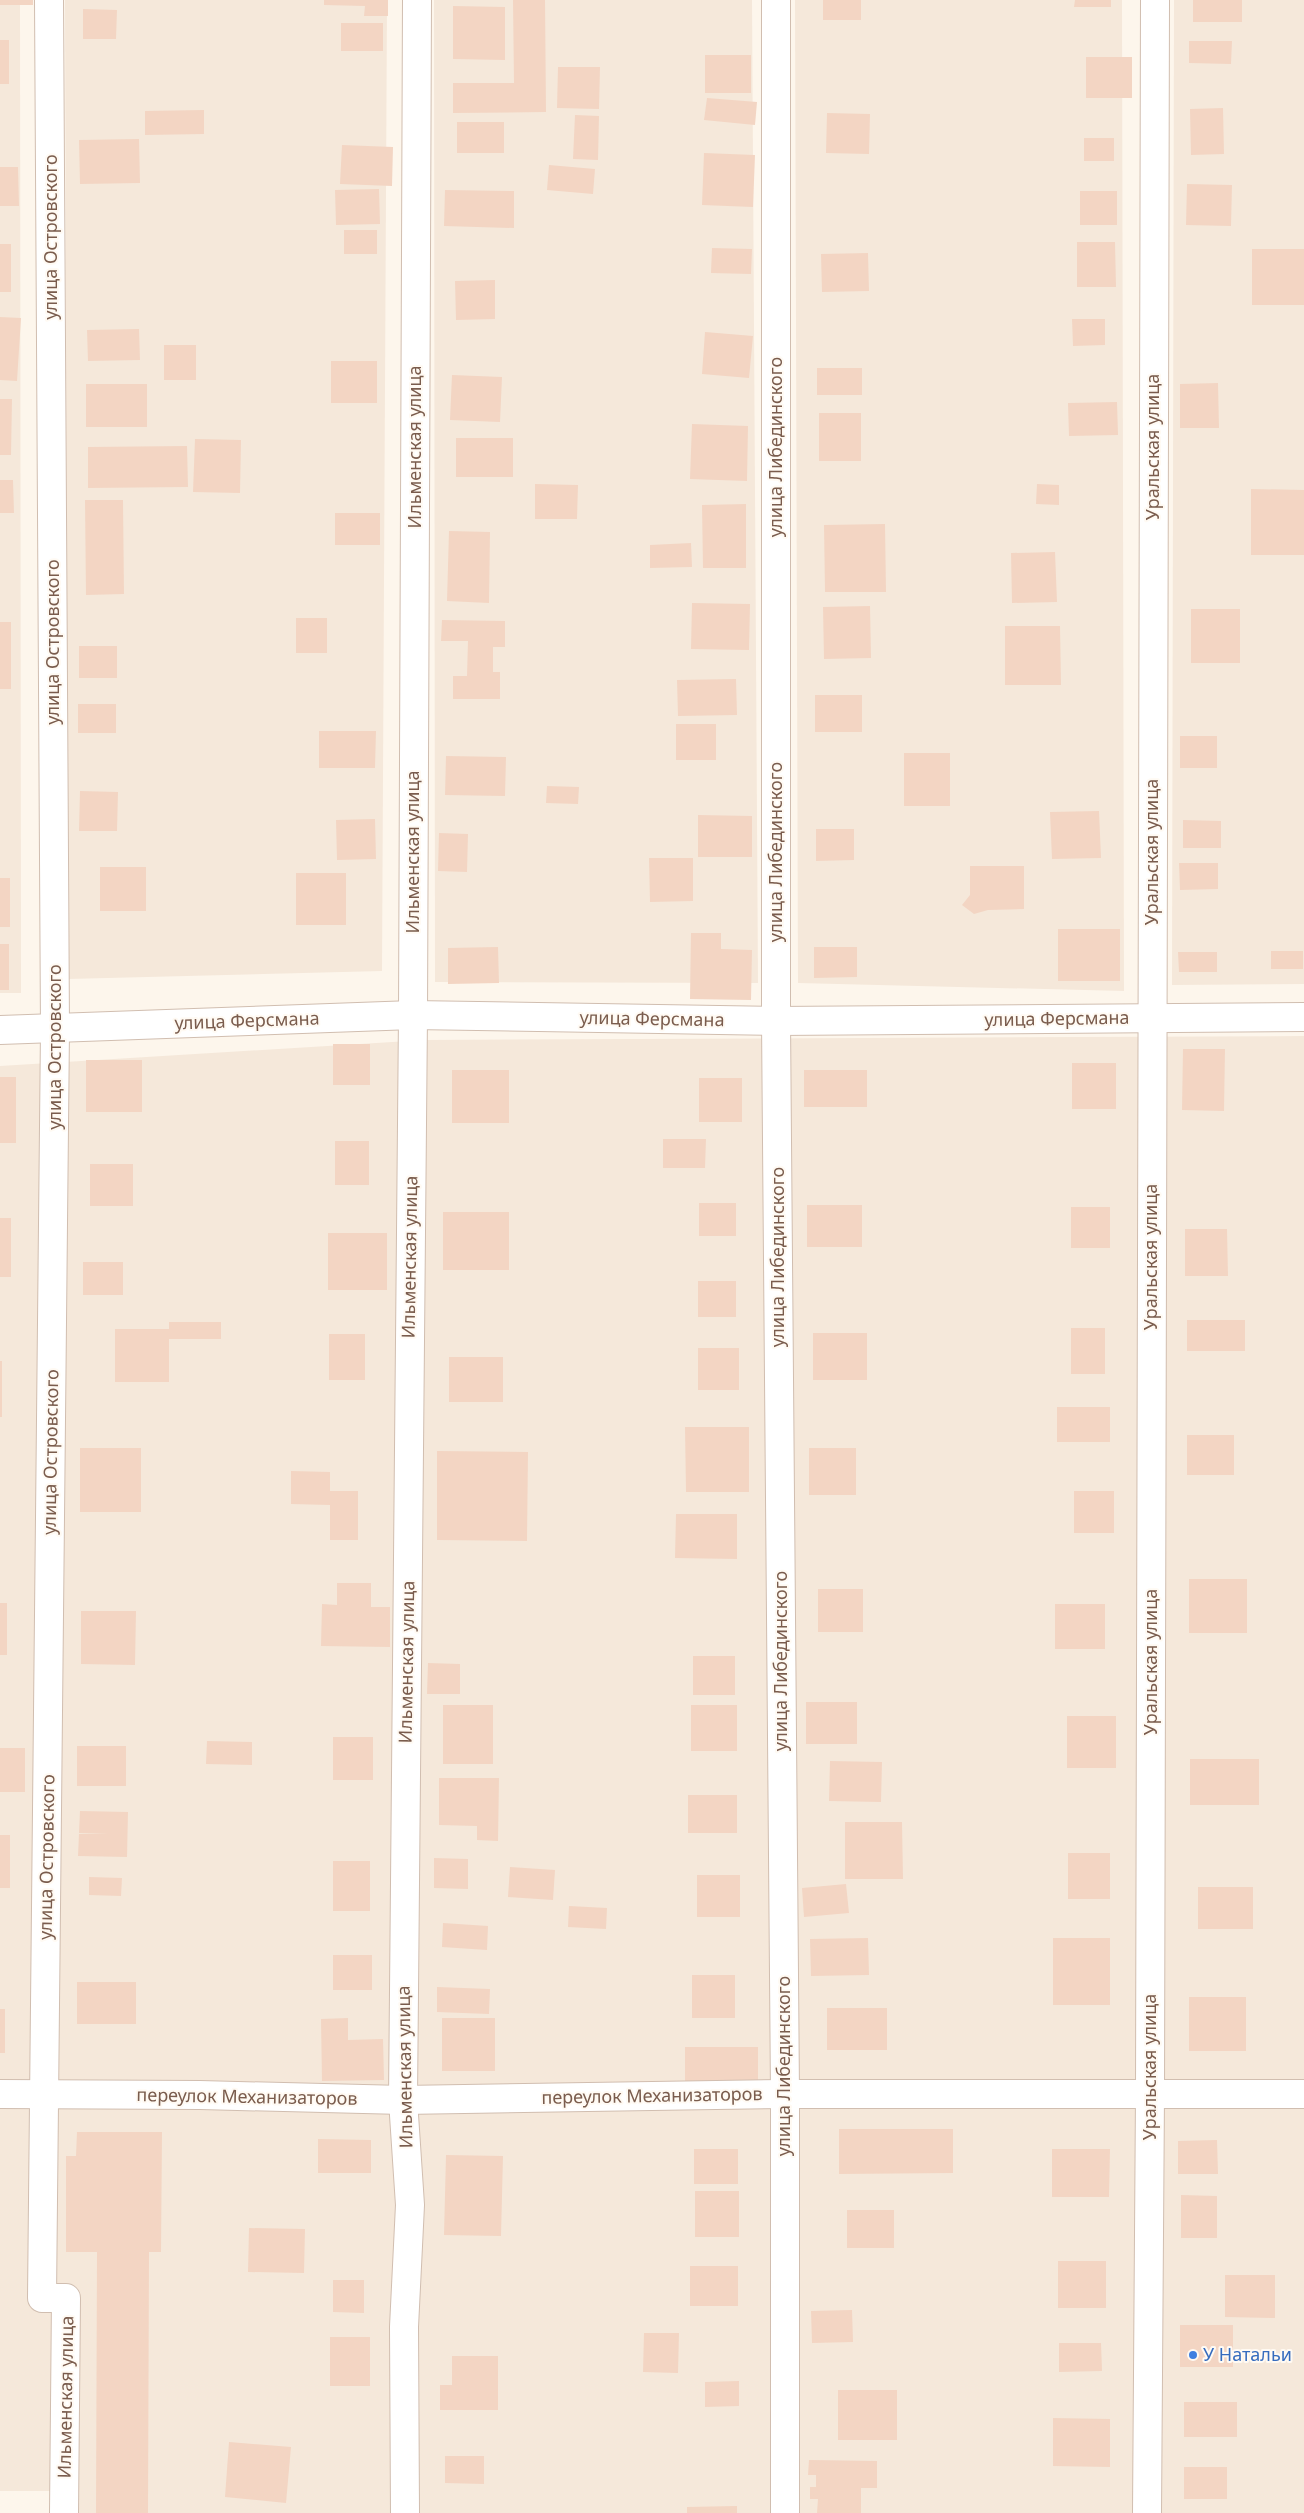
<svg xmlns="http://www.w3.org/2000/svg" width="1304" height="2513" viewBox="0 0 1304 2513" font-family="'Noto Sans',sans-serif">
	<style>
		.residential { fill: #f5e8da }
		.building { fill: #f3d5c3 }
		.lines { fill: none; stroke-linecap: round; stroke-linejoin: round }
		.street-casing { stroke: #d1beb0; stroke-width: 30 }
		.street { stroke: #fff; stroke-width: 28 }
		.shop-dot { fill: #3f7fe0; stroke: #fffaf3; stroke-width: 2 }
		.labels { text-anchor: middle; stroke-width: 4; stroke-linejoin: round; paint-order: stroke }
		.street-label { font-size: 18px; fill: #7a5c4d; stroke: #fffaf3 }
		.shop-label { font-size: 18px; fill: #366cbe; stroke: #fffaf3; text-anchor: start }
	</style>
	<rect width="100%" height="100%" fill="#fdf6ec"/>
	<g class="residential">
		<path d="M 0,0 L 20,0 L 21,993 L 0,993 Z"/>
		<path d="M 65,0 L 387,0 L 382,971 L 68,979 Z"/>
		<path d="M 434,0 L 752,0 L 758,983 L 435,982 Z"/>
		<path d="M 795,0 L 1122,0 L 1124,991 L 798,983 Z"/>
		<path d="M 1174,0 L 1304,0 L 1304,984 L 1172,985 Z"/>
		<path d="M 1304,1036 L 1304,2513 L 75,2513 L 75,2491 L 0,2491 L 0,1066 L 425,1040 Z"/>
	</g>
	<g class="building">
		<rect x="0" y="0" width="33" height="5"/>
		<path d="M 324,0 L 388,0 L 388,16 L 364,16 L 365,6 L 324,5 Z"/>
		<path d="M 513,0 L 545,0 L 546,112 L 453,113 L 453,83 L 514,83 Z"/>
		<rect x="823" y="0" width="38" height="20"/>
		<path d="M 1075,0 L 1111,0 L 1111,7 L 1074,7 Z"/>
		<rect x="1193" y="0" width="49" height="22"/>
		<path d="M 453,6 L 505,7 L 505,60 L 453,59 Z"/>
		<path d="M 83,9 L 117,10 L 116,39 L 83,39 Z"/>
		<rect x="341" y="23" width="42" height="28"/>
		<rect x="0" y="40" width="9" height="44"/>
		<path d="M 1189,41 L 1232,41 L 1231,64 L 1189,63 Z"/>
		<rect x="705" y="55" width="46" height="38"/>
		<rect x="1086" y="57" width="46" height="41"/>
		<path d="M 558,67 L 600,67 L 599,109 L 557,108 Z"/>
		<path d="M 707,98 L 757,102 L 755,125 L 704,120 Z"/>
		<path d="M 1223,108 L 1224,154 L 1191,155 L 1190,109 Z"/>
		<path d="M 204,110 L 204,134 L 145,135 L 145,111 Z"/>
		<path d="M 827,113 L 870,114 L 869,154 L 826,153 Z"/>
		<path d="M 575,115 L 599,116 L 598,160 L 573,159 Z"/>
		<rect x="457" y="122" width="47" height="31"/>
		<rect x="1084" y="138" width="30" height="23"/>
		<path d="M 139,139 L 140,183 L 80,184 L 79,140 Z"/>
		<path d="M 342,145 L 393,147 L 392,186 L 340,184 Z"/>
		<path d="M 704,153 L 755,155 L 753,207 L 702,205 Z"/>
		<path d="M 549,165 L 595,169 L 593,194 L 547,190 Z"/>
		<path d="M 0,167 L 18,167 L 19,206 L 0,206 Z"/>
		<path d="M 1187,184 L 1232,185 L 1231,226 L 1186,225 Z"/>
		<path d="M 379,189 L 380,224 L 336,225 L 335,190 Z"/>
		<path d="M 445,190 L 514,191 L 514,228 L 444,226 Z"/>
		<rect x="1080" y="191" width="37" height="34"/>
		<rect x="344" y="230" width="33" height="24"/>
		<path d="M 1077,242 L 1115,242 L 1116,287 L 1077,287 Z"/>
		<rect x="0" y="244" width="11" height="48"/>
		<path d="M 712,248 L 752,249 L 751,274 L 711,273 Z"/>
		<rect x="1252" y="249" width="52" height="56"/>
		<path d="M 868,253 L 869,291 L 822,292 L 821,254 Z"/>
		<path d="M 495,280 L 495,319 L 456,320 L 455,281 Z"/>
		<path d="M 0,317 L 21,318 L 17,381 L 0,380 Z"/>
		<path d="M 1072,319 L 1105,319 L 1105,345 L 1073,346 Z"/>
		<path d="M 139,329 L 140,360 L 88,361 L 87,330 Z"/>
		<path d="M 705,332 L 753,336 L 749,378 L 702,374 Z"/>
		<rect x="164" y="345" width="32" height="35"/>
		<rect x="331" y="361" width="46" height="42"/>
		<rect x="817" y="368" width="45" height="27"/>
		<path d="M 452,375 L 502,377 L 500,422 L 450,420 Z"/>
		<path d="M 1218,383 L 1219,428 L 1180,428 L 1180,384 Z"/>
		<rect x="86" y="384" width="61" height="43"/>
		<path d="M 0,399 L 12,399 L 11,455 L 0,455 Z"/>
		<path d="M 1117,402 L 1118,435 L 1069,436 L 1068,403 Z"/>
		<rect x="819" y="413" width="42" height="48"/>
		<path d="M 692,424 L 748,426 L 747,481 L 690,479 Z"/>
		<rect x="456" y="438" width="57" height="39"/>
		<path d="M 195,439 L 241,440 L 240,493 L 193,492 Z"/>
		<path d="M 187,446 L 188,487 L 88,488 L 88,447 Z"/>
		<path d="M 0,480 L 13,480 L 14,513 L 0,513 Z"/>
		<path d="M 535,484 L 578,485 L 577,519 L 535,519 Z"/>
		<path d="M 1037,484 L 1059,485 L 1059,505 L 1036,504 Z"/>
		<path d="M 1251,489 L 1304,490 L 1304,555 L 1251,555 Z"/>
		<path d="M 85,500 L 123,500 L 124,594 L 86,595 Z"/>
		<path d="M 746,504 L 746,568 L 703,568 L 702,505 Z"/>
		<rect x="335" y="513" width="45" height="32"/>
		<path d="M 885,524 L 886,592 L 825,592 L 824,525 Z"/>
		<path d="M 449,531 L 490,532 L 489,603 L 447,601 Z"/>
		<path d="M 691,543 L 692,567 L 650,568 L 650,545 Z"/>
		<path d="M 1055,552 L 1057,602 L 1012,603 L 1011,553 Z"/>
		<path d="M 692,603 L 750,604 L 749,650 L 691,649 Z"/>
		<path d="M 870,606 L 871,658 L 824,659 L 823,607 Z"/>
		<rect x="1191" y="609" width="49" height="54"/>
		<rect x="296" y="618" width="31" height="35"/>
		<path d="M 442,620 L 505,621 L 505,647 L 493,647 L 493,672 L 500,672 L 500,699 L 453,699 L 453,676 L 467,676 L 468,641 L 441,641 Z"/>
		<rect x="0" y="622" width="11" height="67"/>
		<path d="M 1005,626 L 1060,626 L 1061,685 L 1005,685 Z"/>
		<rect x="79" y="646" width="38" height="32"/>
		<path d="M 736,679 L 737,715 L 678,716 L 677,680 Z"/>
		<rect x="815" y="695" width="47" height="37"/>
		<rect x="78" y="704" width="38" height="29"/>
		<rect x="676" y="724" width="40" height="36"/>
		<path d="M 319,731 L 376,731 L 375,768 L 319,768 Z"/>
		<rect x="1180" y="736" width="37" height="32"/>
		<rect x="904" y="753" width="46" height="53"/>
		<path d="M 446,756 L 506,757 L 505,796 L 445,795 Z"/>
		<path d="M 547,786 L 579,787 L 578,804 L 546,803 Z"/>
		<path d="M 80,791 L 118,792 L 117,831 L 79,831 Z"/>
		<path d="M 1099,811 L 1101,858 L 1052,859 L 1050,812 Z"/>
		<path d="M 698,815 L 752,816 L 752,857 L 698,857 Z"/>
		<path d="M 375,819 L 376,859 L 337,860 L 336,820 Z"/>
		<path d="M 1183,820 L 1221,821 L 1221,848 L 1183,848 Z"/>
		<path d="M 816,829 L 854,829 L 854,860 L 816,861 Z"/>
		<path d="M 439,833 L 468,834 L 467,872 L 438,871 Z"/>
		<path d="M 649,858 L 693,858 L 693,901 L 650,902 Z"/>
		<path d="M 1179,863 L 1218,863 L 1218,889 L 1180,890 Z"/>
		<path d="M 970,866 L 1024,866 L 1024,909 L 988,910 L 974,914 L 962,905 L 970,895 Z"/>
		<rect x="100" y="867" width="46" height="44"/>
		<rect x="296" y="873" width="50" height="52"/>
		<rect x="0" y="878" width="10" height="49"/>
		<rect x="1058" y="929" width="62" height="52"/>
		<path d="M 691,933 L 721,933 L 721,949 L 752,950 L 751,1000 L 690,999 Z"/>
		<rect x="0" y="944" width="9" height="46"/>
		<path d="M 498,947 L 499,983 L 448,984 L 448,948 Z"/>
		<path d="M 814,947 L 857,947 L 857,977 L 814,978 Z"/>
		<rect x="1271" y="951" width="32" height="18"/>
		<path d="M 1178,952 L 1217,952 L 1217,972 L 1179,972 Z"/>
		<rect x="333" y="1044" width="37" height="41"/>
		<path d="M 1183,1049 L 1225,1049 L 1224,1111 L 1182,1110 Z"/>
		<rect x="86" y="1060" width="56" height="52"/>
		<rect x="1072" y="1063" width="44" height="46"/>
		<rect x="452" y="1070" width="57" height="53"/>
		<rect x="804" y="1070" width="63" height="37"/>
		<rect x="0" y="1077" width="16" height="66"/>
		<rect x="699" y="1078" width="43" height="44"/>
		<path d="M 663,1139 L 706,1139 L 705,1168 L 663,1168 Z"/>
		<rect x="335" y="1141" width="34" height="44"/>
		<rect x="90" y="1164" width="43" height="42"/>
		<rect x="699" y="1203" width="37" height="33"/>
		<rect x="807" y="1205" width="55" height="42"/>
		<rect x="1071" y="1207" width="39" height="41"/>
		<rect x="443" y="1212" width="66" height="58"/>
		<rect x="0" y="1218" width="11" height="59"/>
		<path d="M 1185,1229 L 1227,1229 L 1228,1276 L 1185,1276 Z"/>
		<rect x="328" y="1233" width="59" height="57"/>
		<rect x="83" y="1262" width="40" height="33"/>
		<rect x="698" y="1281" width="38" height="36"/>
		<rect x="1187" y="1320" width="58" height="31"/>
		<path d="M 169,1322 L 221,1322 L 221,1339 L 169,1339 L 169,1382 L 115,1382 L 115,1329 L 169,1329 Z"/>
		<rect x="1071" y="1328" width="34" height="46"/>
		<rect x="813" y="1333" width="54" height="47"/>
		<rect x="329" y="1334" width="36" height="46"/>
		<rect x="698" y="1348" width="41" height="42"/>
		<rect x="449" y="1357" width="54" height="45"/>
		<rect x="0" y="1361" width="2" height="56"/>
		<rect x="1057" y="1407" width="53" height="35"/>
		<path d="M 685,1427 L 749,1427 L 749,1492 L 686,1492 Z"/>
		<rect x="1187" y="1435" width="47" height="40"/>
		<rect x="80" y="1448" width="61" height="64"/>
		<rect x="809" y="1448" width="47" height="47"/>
		<path d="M 437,1451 L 528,1452 L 527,1541 L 437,1540 Z"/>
		<path d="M 291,1471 L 330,1472 L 330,1491 L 358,1491 L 358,1540 L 330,1540 L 330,1505 L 291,1504 Z"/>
		<rect x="1074" y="1491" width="40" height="42"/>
		<path d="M 676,1514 L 737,1514 L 737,1559 L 675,1558 Z"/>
		<rect x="1189" y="1579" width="58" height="54"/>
		<path d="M 337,1583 L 371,1583 L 371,1607 L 390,1607 L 390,1647 L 321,1646 L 322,1604 L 337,1605 Z"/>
		<rect x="818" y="1589" width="45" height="43"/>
		<rect x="0" y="1603" width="7" height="52"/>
		<rect x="1055" y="1604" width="50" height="45"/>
		<path d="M 81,1611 L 136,1611 L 135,1665 L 81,1664 Z"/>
		<rect x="693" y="1656" width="42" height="39"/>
		<path d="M 428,1663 L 460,1664 L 460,1694 L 427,1694 Z"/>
		<rect x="806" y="1702" width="51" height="42"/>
		<rect x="443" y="1705" width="50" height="59"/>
		<rect x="691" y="1705" width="46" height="46"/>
		<rect x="1067" y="1716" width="49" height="52"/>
		<rect x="333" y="1737" width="40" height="43"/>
		<path d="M 207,1741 L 252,1742 L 252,1765 L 206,1764 Z"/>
		<rect x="77" y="1746" width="49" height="40"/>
		<rect x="0" y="1748" width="25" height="44"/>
		<rect x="1190" y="1759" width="69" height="46"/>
		<path d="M 830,1761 L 882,1762 L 881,1802 L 829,1801 Z"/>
		<path d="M 439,1778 L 499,1778 L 498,1841 L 477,1840 L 477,1826 L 439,1825 Z"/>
		<rect x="688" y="1795" width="49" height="38"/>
		<path d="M 80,1811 L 128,1812 L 127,1857 L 78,1856 L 79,1834 L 108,1834 L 79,1833 Z"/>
		<path d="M 845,1822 L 902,1822 L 903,1879 L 845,1879 Z"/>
		<rect x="0" y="1835" width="10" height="53"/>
		<rect x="1068" y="1853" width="42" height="46"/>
		<path d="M 434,1858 L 468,1859 L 468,1889 L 434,1888 Z"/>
		<rect x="333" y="1861" width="37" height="50"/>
		<path d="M 510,1867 L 555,1870 L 553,1900 L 508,1897 Z"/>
		<rect x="697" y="1875" width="43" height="42"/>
		<path d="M 89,1877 L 122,1878 L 121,1896 L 89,1895 Z"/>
		<path d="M 846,1884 L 849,1913 L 804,1917 L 802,1888 Z"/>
		<rect x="1198" y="1887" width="55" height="42"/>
		<path d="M 569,1906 L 607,1908 L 606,1929 L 568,1927 Z"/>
		<path d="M 443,1923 L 488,1926 L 487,1950 L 442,1947 Z"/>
		<path d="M 868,1938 L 869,1975 L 811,1976 L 810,1939 Z"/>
		<rect x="1053" y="1938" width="57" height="67"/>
		<rect x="333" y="1955" width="39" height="35"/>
		<rect x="692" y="1975" width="43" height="43"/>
		<rect x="77" y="1982" width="59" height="42"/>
		<path d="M 437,1987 L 490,1989 L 489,2014 L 437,2012 Z"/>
		<rect x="1189" y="1997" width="57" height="54"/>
		<rect x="827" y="2008" width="60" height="42"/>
		<rect x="0" y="2009" width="5" height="44"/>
		<path d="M 348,2018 L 348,2040 L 383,2039 L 384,2080 L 322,2081 L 321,2019 Z"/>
		<rect x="442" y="2018" width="53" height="53"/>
		<rect x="685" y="2047" width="73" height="37"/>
		<path d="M 839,2129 L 953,2129 L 953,2173 L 839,2174 Z"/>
		<path d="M 77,2132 L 162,2132 L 161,2252 L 149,2252 L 148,2513 L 96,2513 L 97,2252 L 66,2252 L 66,2156 L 76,2156 Z"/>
		<path d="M 318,2139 L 371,2140 L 371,2173 L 318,2173 Z"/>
		<path d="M 1217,2140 L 1218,2174 L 1178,2174 L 1178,2141 Z"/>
		<rect x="694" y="2149" width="44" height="35"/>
		<path d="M 1052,2149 L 1110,2149 L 1109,2197 L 1052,2197 Z"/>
		<path d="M 446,2155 L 503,2156 L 501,2236 L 444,2235 Z"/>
		<rect x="695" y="2191" width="44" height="46"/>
		<path d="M 1181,2195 L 1217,2196 L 1217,2238 L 1181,2238 Z"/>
		<rect x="847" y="2210" width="47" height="38"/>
		<path d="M 249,2228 L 305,2229 L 304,2273 L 248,2272 Z"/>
		<rect x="1058" y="2261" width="48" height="47"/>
		<rect x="690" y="2266" width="48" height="40"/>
		<path d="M 1225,2275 L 1275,2275 L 1275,2318 L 1225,2317 Z"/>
		<path d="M 333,2280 L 364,2280 L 364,2313 L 333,2312 Z"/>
		<path d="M 852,2310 L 853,2342 L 812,2343 L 811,2311 Z"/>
		<rect x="1180" y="2325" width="53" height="42"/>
		<path d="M 644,2333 L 679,2333 L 678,2373 L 643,2372 Z"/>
		<rect x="330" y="2337" width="40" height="49"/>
		<path d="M 1059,2343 L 1101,2343 L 1102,2371 L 1059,2372 Z"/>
		<path d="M 452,2356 L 498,2356 L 498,2410 L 440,2410 L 440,2385 L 452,2385 Z"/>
		<path d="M 739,2381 L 739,2406 L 705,2407 L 705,2382 Z"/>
		<rect x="838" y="2390" width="59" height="50"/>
		<rect x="1184" y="2402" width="53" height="35"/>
		<path d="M 1053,2418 L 1110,2419 L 1110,2467 L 1053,2466 Z"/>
		<path d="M 229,2442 L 291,2447 L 286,2503 L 225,2497 Z"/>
		<path d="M 445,2456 L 484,2456 L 484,2484 L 445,2483 Z"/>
		<path d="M 809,2460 L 877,2461 L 877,2488 L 861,2488 L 861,2513 L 817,2513 L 818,2499 L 810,2499 L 810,2487 L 816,2487 L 816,2475 L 808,2475 Z"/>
		<rect x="1184" y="2467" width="43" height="32"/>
		<path d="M 737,2506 L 737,2513 L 687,2513 L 687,2507 Z"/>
	</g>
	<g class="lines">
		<defs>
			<g id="street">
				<path d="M 49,0 L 55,1029 L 42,2298 L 66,2298 L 64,2513"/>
				<path d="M 776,0 L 776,1021 L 785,2094 L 785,2513"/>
				<path d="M 0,1030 L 413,1015 L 776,1021 L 1304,1017"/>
				<path d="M 0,2094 L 200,2095 L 403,2100 L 785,2094 L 1304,2094"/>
				<path d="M 405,2513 L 404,2327 L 410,2205 L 403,2100 L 413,1015 L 417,0"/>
				<path d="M 1147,2513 L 1150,2094 L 1155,0"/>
			</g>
		</defs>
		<use href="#street" class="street-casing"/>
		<use href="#street" class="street"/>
	</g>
	<circle class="shop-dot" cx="1193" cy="2355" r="5"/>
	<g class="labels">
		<g class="street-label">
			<text transform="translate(51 237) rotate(-90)" y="6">улица Островского</text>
			<text transform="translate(415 447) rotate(-90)" y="6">Ильменская улица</text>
			<text transform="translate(776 447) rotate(-90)" y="6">улица Либединского</text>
			<text transform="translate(1153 447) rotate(-90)" y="6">Уральская улица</text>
			<text transform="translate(53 642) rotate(-90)" y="6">улица Островского</text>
			<text transform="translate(413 852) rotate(-90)" y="6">Ильменская улица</text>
			<text transform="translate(776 852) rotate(-90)" y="6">улица Либединского</text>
			<text transform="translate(1152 852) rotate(-90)" y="6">Уральская улица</text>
			<text transform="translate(652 1019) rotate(1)" y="6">улица Ферсмана</text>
			<text transform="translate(1057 1019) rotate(-1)" y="6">улица Ферсмана</text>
			<text transform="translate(247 1021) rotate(-2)" y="6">улица Ферсмана</text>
			<text transform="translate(55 1047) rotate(-90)" y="6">улица Островского</text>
			<text transform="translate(410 1257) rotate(-89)" y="6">Ильменская улица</text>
			<text transform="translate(778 1257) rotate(-90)" y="6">улица Либединского</text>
			<text transform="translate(1151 1257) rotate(-90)" y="6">Уральская улица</text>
			<text transform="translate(51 1452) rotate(-89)" y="6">улица Островского</text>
			<text transform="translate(781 1661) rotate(-90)" y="6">улица Либединского</text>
			<text transform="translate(407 1662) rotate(-89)" y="6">Ильменская улица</text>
			<text transform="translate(1151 1662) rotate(-90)" y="6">Уральская улица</text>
			<text transform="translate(47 1857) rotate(-89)" y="6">улица Островского</text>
			<text transform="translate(784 2066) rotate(-90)" y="6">улица Либединского</text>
			<text transform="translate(405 2067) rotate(-91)" y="6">Ильменская улица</text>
			<text transform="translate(1150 2067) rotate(-90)" y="6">Уральская улица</text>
			<text transform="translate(652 2096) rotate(-1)" y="6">переулок Механизаторов</text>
			<text transform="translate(247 2097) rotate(1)" y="6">переулок Механизаторов</text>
			<text transform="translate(66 2397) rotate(-89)" y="6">Ильменская улица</text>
		</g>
		<g class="shop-label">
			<text x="1203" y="2361">У Натальи</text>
		</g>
	</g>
</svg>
